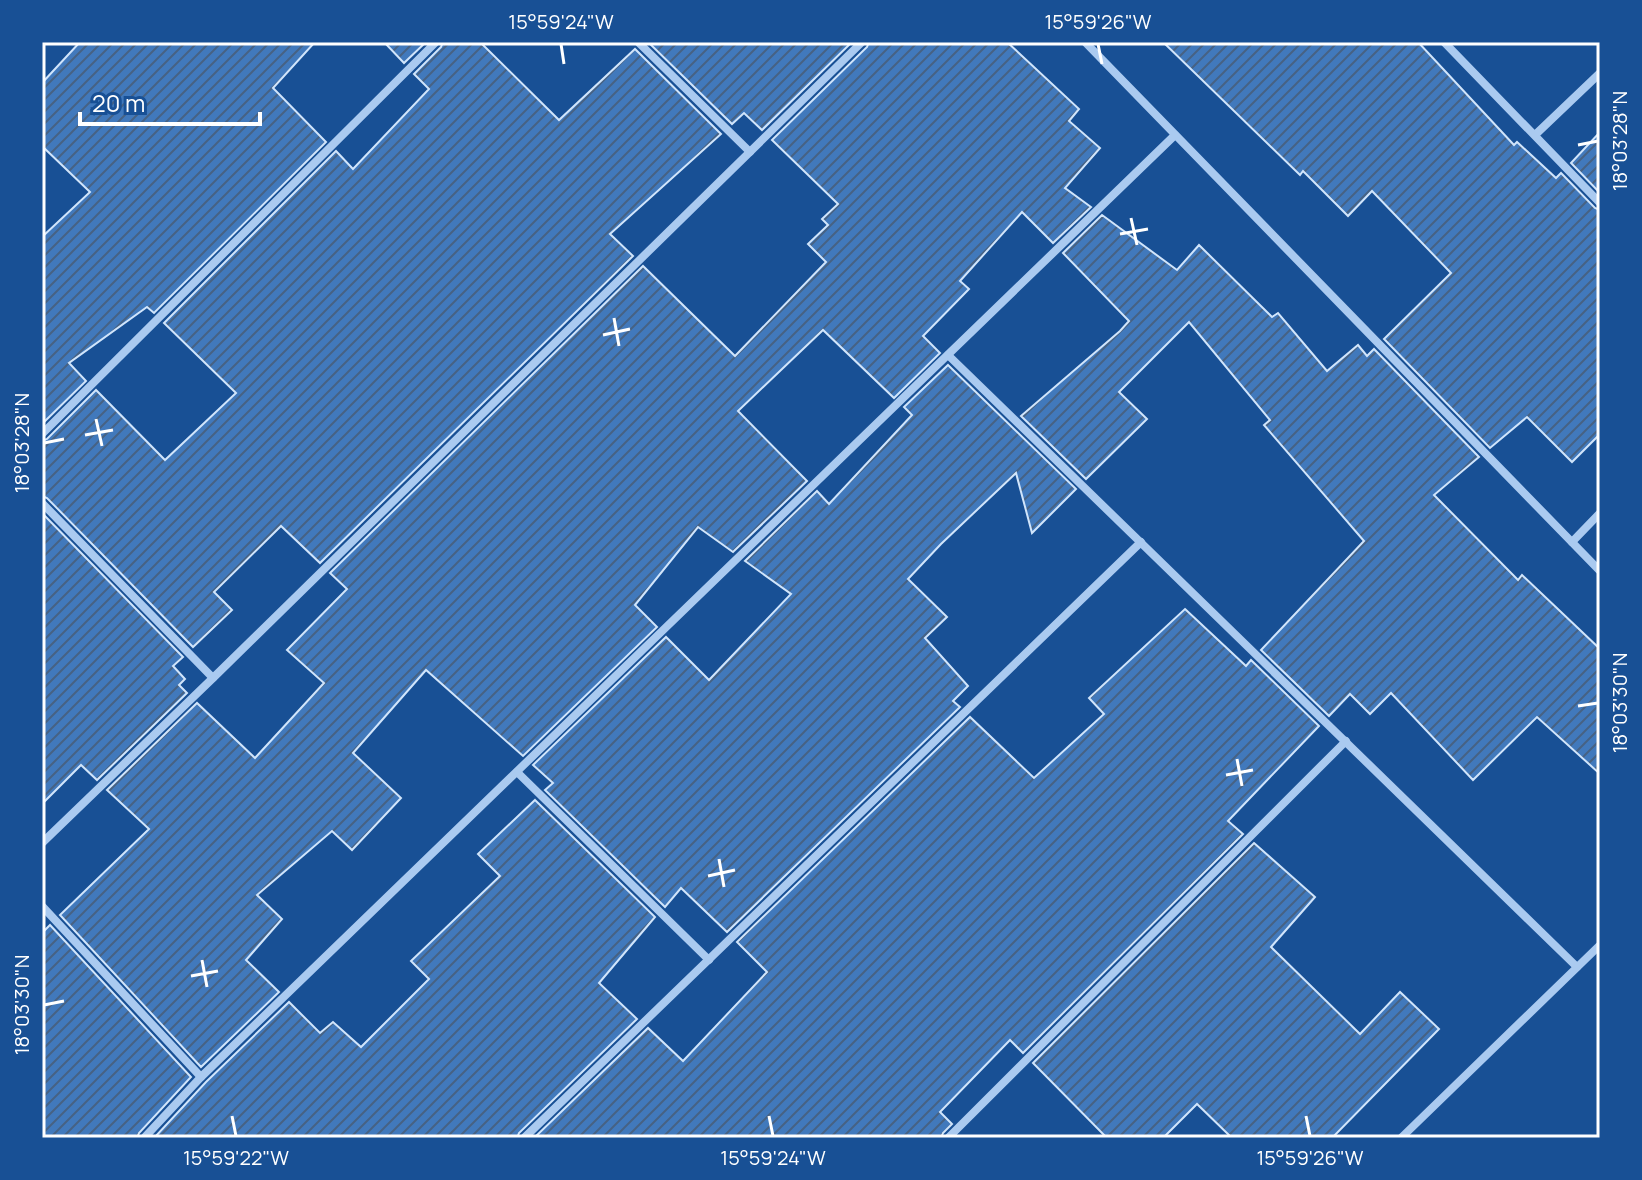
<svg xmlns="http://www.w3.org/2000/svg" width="1642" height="1180" viewBox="0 0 1642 1180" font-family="Manrope,sans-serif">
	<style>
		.building { fill: url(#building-hatch); stroke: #d1e5fb; stroke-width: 2 }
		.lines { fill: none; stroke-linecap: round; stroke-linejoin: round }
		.minor { stroke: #aacaf0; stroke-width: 8 }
		.ticks { fill: none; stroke: #fff; stroke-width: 3 }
		.neatline { fill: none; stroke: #fff; stroke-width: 3 }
		.ticks-label { font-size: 20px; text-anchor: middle; fill: #fff }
	</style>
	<defs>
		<pattern id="building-hatch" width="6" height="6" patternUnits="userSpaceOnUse" patternTransform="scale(2)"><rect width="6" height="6" fill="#4179bc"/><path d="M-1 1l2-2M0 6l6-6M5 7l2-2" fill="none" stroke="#466284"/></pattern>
	</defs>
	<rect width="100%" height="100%" fill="#185095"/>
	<g class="building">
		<path d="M 80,42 L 315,42 L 273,88 L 326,142 L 154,313 L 147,307 L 69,363 L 86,381 L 42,424 L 42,237 L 90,192 L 42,146 L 42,83 Z"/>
		<path d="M 384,42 L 426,42 L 404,63 Z"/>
		<path d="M 443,42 L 480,42 L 559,120 L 635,49 L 721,134 L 610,234 L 633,256 L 320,563 L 281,526 L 214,592 L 232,610 L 193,647 L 47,498 L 42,496 L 42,441 L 47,439 L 96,390 L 165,460 L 236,393 L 164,323 L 336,151 L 353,169 L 429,89 L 414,74 L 441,47 Z"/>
		<path d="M 648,42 L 852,42 L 762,130 L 744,113 L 732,124 Z"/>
		<path d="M 869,42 L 1007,42 L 1079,109 L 1069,121 L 1100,148 L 1065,188 L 1091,207 L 1053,243 L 1022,212 L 960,281 L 969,289 L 923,336 L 940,353 L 894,398 L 823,330 L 738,411 L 807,481 L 733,552 L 698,527 L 635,605 L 657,627 L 523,756 L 426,670 L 353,753 L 401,798 L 352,850 L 332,831 L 257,895 L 282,919 L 246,960 L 279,992 L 201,1067 L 60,915 L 149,829 L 107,790 L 197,703 L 255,758 L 324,683 L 287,650 L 347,589 L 330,573 L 643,266 L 735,356 L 826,262 L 808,244 L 828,225 L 822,219 L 838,204 L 772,140 L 867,47 Z"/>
		<path d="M 1163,42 L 1418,42 L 1514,145 L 1517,142 L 1556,178 L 1561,173 L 1595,208 L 1600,210 L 1600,434 L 1572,462 L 1527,417 L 1490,448 L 1384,339 L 1451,273 L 1372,191 L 1348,216 L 1303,171 L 1300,175 Z"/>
		<path d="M 1600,132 L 1600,193 L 1571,163 Z"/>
		<path d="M 1102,215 L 1177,270 L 1199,245 L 1272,317 L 1278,313 L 1327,371 L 1358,345 L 1367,356 L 1374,349 L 1479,457 L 1434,495 L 1518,580 L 1522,575 L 1600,649 L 1600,774 L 1537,717 L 1473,780 L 1391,693 L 1370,714 L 1350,694 L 1329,716 L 1261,650 L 1364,541 L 1264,425 L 1270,420 L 1189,322 L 1119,392 L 1147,419 L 1086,479 L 1021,416 L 1120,331 L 1129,321 L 1063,253 Z"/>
		<path d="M 948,365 L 1076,489 L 1032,533 L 1016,473 L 941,544 L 908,579 L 947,617 L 925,638 L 968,686 L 953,701 L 960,707 L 727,932 L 681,888 L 665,907 L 545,790 L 553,783 L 533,765 L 666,637 L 709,680 L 791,594 L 745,561 L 817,491 L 829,504 L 912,415 L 904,407 Z"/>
		<path d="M 42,513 L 183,657 L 173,666 L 185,679 L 179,685 L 187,693 L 97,780 L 81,765 L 42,804 Z"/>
		<path d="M 1185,609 L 1246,666 L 1251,660 L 1319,726 L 1228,821 L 1243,834 L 1023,1053 L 1010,1040 L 940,1112 L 952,1124 L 943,1133 L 941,1138 L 534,1138 L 648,1028 L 683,1061 L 767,972 L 737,942 L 970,717 L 1034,778 L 1104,714 L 1089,698 Z"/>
		<path d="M 535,800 L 655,917 L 599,983 L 637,1019 L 519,1133 L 517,1138 L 154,1138 L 206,1082 L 289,1002 L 320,1033 L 333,1022 L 361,1047 L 429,979 L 411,961 L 500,876 L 478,854 Z"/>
		<path d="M 1254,843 L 1315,897 L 1271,947 L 1360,1034 L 1400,992 L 1439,1029 L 1332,1138 L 1232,1138 L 1197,1104 L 1163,1138 L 1107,1138 L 1033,1063 Z"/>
		<path d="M 50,925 L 191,1077 L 139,1133 L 137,1138 L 42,1138 L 42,933 Z"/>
	</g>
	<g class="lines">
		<g class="minor">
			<path d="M 638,42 L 750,152"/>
			<path d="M 1085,42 L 1600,571"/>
			<path d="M 1444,42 L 1600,203"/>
			<path d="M 1535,135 L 1600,73"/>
			<path d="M 948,355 L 1577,967"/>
			<path d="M 42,434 L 436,42"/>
			<path d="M 42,503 L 213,678"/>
			<path d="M 1572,542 L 1600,513"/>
			<path d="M 517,772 L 709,960"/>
			<path d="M 42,843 L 213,678 L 862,42"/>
			<path d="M 42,906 L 201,1077"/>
			<path d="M 144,1138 L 201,1077 L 1175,135"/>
			<path d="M 524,1138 L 1141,542"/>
			<path d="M 948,1138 L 1346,741"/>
			<path d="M 1401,1138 L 1600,945"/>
		</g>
	</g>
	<path class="ticks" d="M 561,44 L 564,64M 1098,44 L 1102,64M 1578,145 L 1598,141M 1131,218 L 1137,245M 1120,234 L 1148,229M 614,318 L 619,346M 603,335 L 630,329M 96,419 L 102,446M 85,435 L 113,430M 44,443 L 64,439M 1578,706 L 1598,703M 1237,759 L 1242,786M 1226,775 L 1253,770M 719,859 L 724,887M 708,876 L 735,870M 202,960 L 207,987M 191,976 L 218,971M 44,1005 L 64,1001M 232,1116 L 236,1136M 769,1116 L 773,1136M 1306,1116 L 1310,1136"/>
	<rect width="1642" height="1180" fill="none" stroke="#185095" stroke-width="88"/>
	<path d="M80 112v12h180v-12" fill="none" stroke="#ffffff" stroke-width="4"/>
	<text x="92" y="112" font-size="24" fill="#ffffff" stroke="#185095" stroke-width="6" paint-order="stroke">20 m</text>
	<rect x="44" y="44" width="1554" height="1092" class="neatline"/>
	<g class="ticks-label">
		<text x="561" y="29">15°59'24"W</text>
		<text x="1098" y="29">15°59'26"W</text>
		<text transform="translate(1620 141) rotate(-90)" y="7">18°03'28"N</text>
		<text transform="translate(22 443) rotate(-90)" y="7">18°03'28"N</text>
		<text transform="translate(1620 703) rotate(-90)" y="7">18°03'30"N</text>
		<text transform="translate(22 1005) rotate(-90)" y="7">18°03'30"N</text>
		<text x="236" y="1165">15°59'22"W</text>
		<text x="773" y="1165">15°59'24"W</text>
		<text x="1310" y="1165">15°59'26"W</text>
	</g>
</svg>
